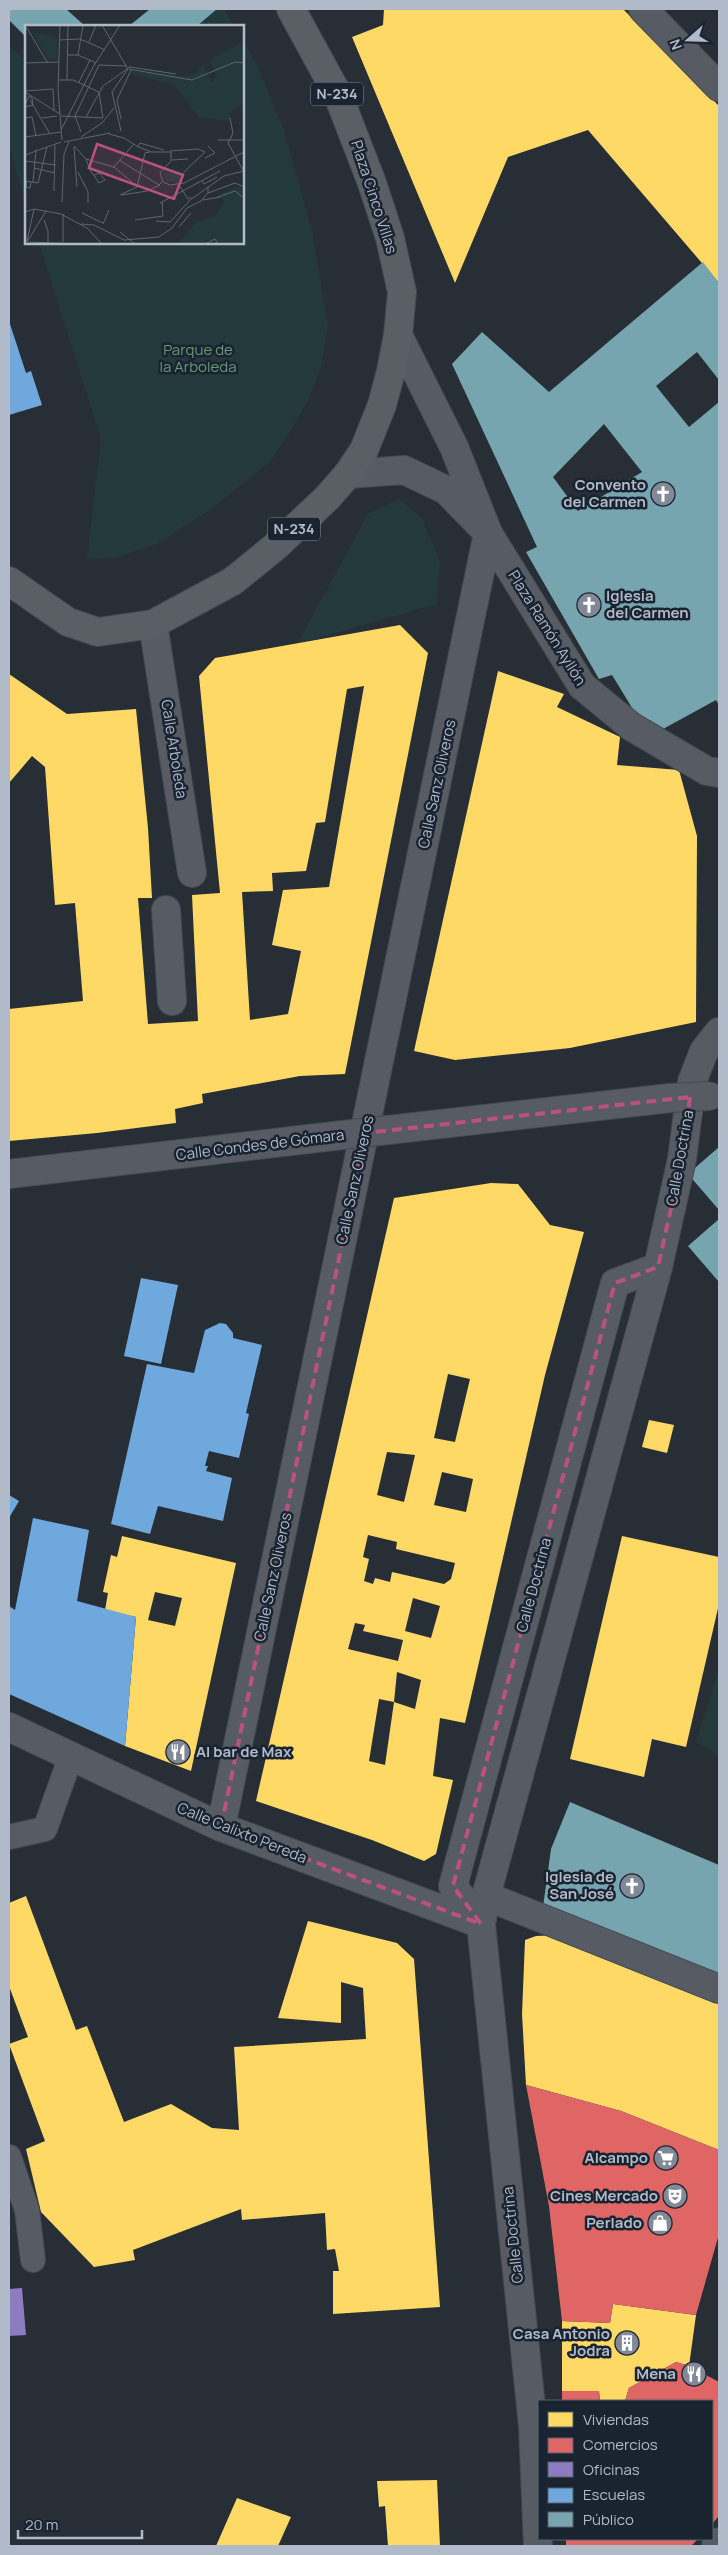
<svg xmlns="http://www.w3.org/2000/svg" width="728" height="2555" viewBox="0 0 728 2555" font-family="Manrope,sans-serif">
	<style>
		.green { fill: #24393c }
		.homes { fill: #ffd966; fill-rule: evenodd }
		.shops { fill: #e06666 }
		.offices { fill: #8e7cc3 }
		.schools { fill: #6fa8dc }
		.public { fill: #76a5af; fill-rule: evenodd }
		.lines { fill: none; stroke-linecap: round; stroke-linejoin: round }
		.lane-casing { stroke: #454a51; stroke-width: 26 }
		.street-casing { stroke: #454a51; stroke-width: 30 }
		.primary-casing { stroke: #444a53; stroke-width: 30 }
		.lane { stroke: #575c64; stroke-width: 24 }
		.street { stroke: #575c64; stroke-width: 28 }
		.primary { stroke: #5a5f66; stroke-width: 28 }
		.street-bridge-casing { stroke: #454a51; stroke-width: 30; stroke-linecap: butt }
		.street-bridge { stroke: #575c64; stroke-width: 28 }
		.marked { fill: none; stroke: #bc5181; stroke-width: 4; stroke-dasharray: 10 6; stroke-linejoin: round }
		.labels { text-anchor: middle; stroke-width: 5; stroke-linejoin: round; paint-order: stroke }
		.shield { fill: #1a2431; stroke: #838d9b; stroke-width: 1 }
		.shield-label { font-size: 14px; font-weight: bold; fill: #b0bac8 }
		.street-label { font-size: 15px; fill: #b0bac8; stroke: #1a2431 }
		.park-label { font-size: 15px; fill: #669a71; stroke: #1a2431 }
		.poi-label { font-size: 15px; font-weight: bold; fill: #b0bac8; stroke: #1a2431; text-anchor: end }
		.inset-road { fill: none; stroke: #5e6670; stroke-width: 1 }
		.view { fill: #bc5181; fill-opacity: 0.15; stroke: #bc5181; stroke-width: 2.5 }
		.inset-edge { fill: none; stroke: #b0bac8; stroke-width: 2.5 }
	</style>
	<rect width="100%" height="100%" fill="#272e36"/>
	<g class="green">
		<path d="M 217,9 L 224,9 L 234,26 L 197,26 Z"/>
		<path d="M 243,40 L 254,59 L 283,127 L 312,231 L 328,325 L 321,367 L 308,401 L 289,433 L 271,460 L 245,482 L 207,512 L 156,544 L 116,558 L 87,559 L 101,439 L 39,243 L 242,242 Z"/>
		<path d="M 9,46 L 26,60 L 26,202 L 9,146 Z"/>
		<path d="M 399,499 L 422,518 L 440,562 L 437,604 L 297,644 L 368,514 Z"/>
		<path d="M 719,1669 L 719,1756 L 696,1742 Z"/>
	</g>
	<g class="homes">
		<path d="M 384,9 L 623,9 L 719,106 L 719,283 L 588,130 L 508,157 L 455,283 L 352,37 L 383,25 Z"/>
		<path d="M 400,625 L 428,653 L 345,1074 L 300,1076 L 202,1094 L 203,1103 L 175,1109 L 176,1123 L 97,1133 L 9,1141 L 9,1009 L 83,1001 L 75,903 L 55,905 L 45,767 L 32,756 L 9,783 L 9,674 L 67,714 L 136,709 L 148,828 L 152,898 L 138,898 L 148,1024 L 198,1021 L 192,895 L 220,893 L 199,676 L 215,658 ZM 364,686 L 329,887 L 283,890 L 272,945 L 301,951 L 288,1014 L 250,1020 L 242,892 L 273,891 L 272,873 L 306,871 L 316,823 L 325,822 L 347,689 Z"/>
		<path d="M 498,671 L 564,694 L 557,707 L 620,737 L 617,765 L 679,770 L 697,836 L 696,1022 L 570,1048 L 455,1060 L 414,1051 Z"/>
		<path d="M 491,1183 L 518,1184 L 550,1225 L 584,1232 L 545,1375 L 465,1723 L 440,1718 L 433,1776 L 453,1780 L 436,1854 L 424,1861 L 372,1840 L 256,1801 L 394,1198 ZM 448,1374 L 470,1379 L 455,1442 L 434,1438 ZM 387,1452 L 415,1455 L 404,1502 L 377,1495 ZM 442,1472 L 473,1479 L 466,1512 L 434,1505 ZM 368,1535 L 397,1542 L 396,1549 L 455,1563 L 451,1579 L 444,1584 L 392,1572 L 390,1582 L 375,1578 L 373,1584 L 364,1581 L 369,1559 L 363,1557 ZM 413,1598 L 440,1606 L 431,1638 L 405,1631 ZM 355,1623 L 365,1625 L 363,1631 L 403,1640 L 398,1661 L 348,1649 ZM 397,1672 L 421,1680 L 415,1709 L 394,1702 ZM 379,1699 L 394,1702 L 385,1765 L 369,1761 Z"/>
		<path d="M 649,1420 L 674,1425 L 667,1453 L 642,1447 Z"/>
		<path d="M 122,1536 L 236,1563 L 191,1771 L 125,1746 L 136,1617 L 105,1610 L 108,1593 L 103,1592 L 111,1555 L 117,1557 ZM 155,1592 L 182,1598 L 175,1626 L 148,1620 Z"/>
		<path d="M 622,1536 L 719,1557 L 719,1604 L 686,1747 L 652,1739 L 644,1777 L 570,1759 Z"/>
		<path d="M 26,1896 L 76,2030 L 87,2026 L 124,2122 L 171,2104 L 212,2128 L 239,2130 L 234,2047 L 366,2039 L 363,1988 L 341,1982 L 341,2023 L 278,2018 L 308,1921 L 397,1943 L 414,1959 L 440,2307 L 333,2314 L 333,2271 L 339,2271 L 335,2249 L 327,2250 L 325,2213 L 242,2220 L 241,2209 L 133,2250 L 135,2260 L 94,2267 L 41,2212 L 26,2149 L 45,2141 L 9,2044 L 28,2037 L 9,1986 L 9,1903 Z"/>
		<path d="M 559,1935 L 719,2003 L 719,2150 L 621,2111 L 526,2085 L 522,2014 L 525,1940 L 536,1936 Z"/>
		<path d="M 613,2304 L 696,2315 L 689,2366 L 676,2362 L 629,2388 L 625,2401 L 600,2401 L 599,2391 L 562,2391 L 562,2321 L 610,2323 Z"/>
		<path d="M 437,2480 L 440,2546 L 388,2546 L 385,2506 L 379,2507 L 377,2481 Z"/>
		<path d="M 237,2498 L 291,2517 L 278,2546 L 216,2546 Z"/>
	</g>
	<g class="shops">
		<path d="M 526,2085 L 621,2111 L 719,2150 L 719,2234 L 696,2315 L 613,2304 L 610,2323 L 562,2321 L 549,2206 Z"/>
		<path d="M 676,2362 L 689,2366 L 719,2382 L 719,2516 L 712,2524 L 712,2401 L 625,2401 L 629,2388 Z"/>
		<path d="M 562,2391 L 599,2391 L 600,2401 L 562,2401 Z"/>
		<path d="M 566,2539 L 698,2539 L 691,2546 L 566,2546 Z"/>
	</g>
	<path class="offices" d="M 22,2288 L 26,2335 L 9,2336 L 9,2289 Z"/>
	<g class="schools">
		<path d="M 9,321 L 26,373 L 31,371 L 42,405 L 9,415 Z"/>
		<path d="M 141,1278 L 178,1285 L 161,1364 L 124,1356 Z"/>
		<path d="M 220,1323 L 226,1324 L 233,1333 L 233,1338 L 262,1345 L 246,1413 L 249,1414 L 239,1458 L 209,1451 L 205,1466 L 208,1466 L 206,1471 L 232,1478 L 223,1521 L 158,1506 L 150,1534 L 111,1524 L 147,1364 L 194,1373 L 205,1330 Z"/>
		<path d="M 9,1495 L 19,1501 L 9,1518 Z"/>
		<path d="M 33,1518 L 89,1530 L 77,1601 L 136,1617 L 125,1746 L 9,1694 L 9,1606 L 15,1610 Z"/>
	</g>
	<g class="public">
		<path d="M 9,9 L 66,9 L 85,26 L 26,26 L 26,37 L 9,20 Z"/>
		<path d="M 150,9 L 217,9 L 197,26 L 129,26 Z"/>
		<path d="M 703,262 L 719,283 L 719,380 L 697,352 L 656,386 L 689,427 L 719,402 L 719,705 L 716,700 L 663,729 L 634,711 L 612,675 L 599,679 L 526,552 L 537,547 L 452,364 L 482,332 L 549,392 ZM 604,424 L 642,472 L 578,511 L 553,477 Z"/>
		<path d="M 719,1147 L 719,1210 L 688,1174 Z"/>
		<path d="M 719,1219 L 719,1282 L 688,1246 Z"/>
		<path d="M 570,1802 L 719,1865 L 719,1978 L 543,1907 L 551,1849 Z"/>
	</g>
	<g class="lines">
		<defs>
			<g id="lane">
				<path d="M 9,1837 L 45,1829 L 71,1756"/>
				<path d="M 9,2157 L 27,2210 L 33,2260"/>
			</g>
			<g id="street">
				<path d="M 643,9 L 719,87"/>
				<path d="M 398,335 L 454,447 L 488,533 L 582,686 L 632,727 L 707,771 L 719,773"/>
				<path d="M 153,624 L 192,873"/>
				<path d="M 166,910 L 172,1001"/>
				<path d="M 388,1130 L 670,1098"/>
				<path d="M 9,1174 L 334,1136"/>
				<path d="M 9,1727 L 221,1827 L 481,1924"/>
				<path d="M 221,1827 L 488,533 L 446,490 L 404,470 L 348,474"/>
				<path d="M 486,1896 L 719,1989"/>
				<path d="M 481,1924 L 453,1886 L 615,1283 L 658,1267"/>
				<path d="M 538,2546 L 533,2426 L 481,1924 L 486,1896 L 658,1267 L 682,1159 L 692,1082 L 704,1051 L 719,1032"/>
				<path d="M 716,2546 L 719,2542"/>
			</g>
			<path id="primary" d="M 9,581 L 68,622 L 98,632 L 153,624 L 233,581 L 276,546 L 327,498 L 348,474 L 364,450 L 382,405 L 391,371 L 398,335 L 402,292 L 390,238 L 372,183 L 338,95 L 291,9"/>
		</defs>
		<use href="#lane" class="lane-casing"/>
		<use href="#street" class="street-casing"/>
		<use href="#primary" class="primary-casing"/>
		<use href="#lane" class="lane"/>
		<use href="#street" class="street"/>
		<use href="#primary" class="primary"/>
		<defs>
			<g id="street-bridge">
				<path d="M 670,1098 L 710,1096"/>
				<path d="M 334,1136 L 388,1130"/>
			</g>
		</defs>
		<use href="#street-bridge" class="street-bridge-casing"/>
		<use href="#street-bridge" class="street-bridge"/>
	</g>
	<path class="marked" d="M 690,1097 L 682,1159 L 658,1267 L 615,1283 L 453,1886 L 481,1924 L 221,1827 L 365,1133 Z"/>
	<defs>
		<symbol id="church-disc" viewBox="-11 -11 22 22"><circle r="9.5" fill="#808995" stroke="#1a2431"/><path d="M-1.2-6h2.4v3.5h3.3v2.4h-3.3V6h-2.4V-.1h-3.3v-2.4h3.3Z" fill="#fff"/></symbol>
		<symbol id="restaurant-disc" viewBox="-11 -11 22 22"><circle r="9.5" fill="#808995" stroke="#1a2431"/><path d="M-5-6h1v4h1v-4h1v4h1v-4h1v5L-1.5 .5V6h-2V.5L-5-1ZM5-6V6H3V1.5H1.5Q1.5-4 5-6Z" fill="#fff"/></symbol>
		<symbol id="supermarket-disc" viewBox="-11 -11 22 22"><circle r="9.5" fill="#808995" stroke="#1a2431"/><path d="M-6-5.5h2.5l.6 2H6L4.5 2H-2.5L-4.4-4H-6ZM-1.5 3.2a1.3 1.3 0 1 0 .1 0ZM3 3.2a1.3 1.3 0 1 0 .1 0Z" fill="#fff"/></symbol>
		<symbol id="theatre-disc" viewBox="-11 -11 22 22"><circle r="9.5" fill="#808995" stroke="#1a2431"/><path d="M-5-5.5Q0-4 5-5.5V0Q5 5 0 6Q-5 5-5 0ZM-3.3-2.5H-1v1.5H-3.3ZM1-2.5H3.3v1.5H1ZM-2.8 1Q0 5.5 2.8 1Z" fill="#fff"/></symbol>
		<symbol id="shop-disc" viewBox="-11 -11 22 22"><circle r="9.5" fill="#808995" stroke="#1a2431"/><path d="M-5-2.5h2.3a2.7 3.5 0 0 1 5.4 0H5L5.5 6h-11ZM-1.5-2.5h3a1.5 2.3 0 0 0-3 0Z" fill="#fff"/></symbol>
		<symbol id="building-disc" viewBox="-11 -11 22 22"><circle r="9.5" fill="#808995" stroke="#1a2431"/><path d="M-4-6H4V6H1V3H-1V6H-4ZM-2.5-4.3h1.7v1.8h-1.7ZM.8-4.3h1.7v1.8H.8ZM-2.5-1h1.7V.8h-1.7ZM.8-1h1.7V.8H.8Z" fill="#fff"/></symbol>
	</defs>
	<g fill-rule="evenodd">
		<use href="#church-disc" x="649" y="480" width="28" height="28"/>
		<use href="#church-disc" x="575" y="591" width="28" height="28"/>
		<use href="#restaurant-disc" x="164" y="1738" width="28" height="28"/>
		<use href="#church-disc" x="618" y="1872" width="28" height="28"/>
		<use href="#supermarket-disc" x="652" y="2144" width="28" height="28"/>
		<use href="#theatre-disc" x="661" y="2182" width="28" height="28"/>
		<use href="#shop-disc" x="646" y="2209" width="28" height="28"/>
		<use href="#building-disc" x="613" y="2329" width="28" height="28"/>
		<use href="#restaurant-disc" x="680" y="2360" width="28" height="28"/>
	</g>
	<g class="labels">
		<g class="shield">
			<rect x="311" y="82.5" width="52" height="23" rx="4"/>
			<rect x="268" y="517.5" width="52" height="23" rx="4"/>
		</g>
		<g class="shield-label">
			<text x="337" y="99">N-234</text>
			<text x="294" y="534">N-234</text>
		</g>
		<g class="street-label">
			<text transform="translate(374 197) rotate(72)" y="5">Plaza Cinco Villas</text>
			<text transform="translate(547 628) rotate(58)" y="5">Plaza Ramón Ayllón</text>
			<text transform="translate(174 749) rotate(81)" y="5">Calle Arboleda</text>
			<text transform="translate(437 784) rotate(-78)" y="5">Calle Sanz Oliveros</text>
			<text transform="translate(260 1145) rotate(-7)" y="5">Calle Condes de Gómara</text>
			<text transform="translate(680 1158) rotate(-80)" y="5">Calle Doctrina</text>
			<text transform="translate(355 1180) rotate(-78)" y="5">Calle Sanz Oliveros</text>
			<text transform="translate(273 1577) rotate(-78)" y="5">Calle Sanz Oliveros</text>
			<text transform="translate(534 1585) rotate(-75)" y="5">Calle Doctrina</text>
			<text transform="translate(242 1833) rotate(22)" y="5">Calle Calixto Pereda</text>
			<text transform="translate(513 2235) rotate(-96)" y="5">Calle Doctrina</text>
		</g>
		<g class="park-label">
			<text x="198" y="355">Parque de<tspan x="198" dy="17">la Arboleda</tspan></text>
		</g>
		<g class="poi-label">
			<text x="646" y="490">Convento<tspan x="646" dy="17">del Carmen</tspan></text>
			<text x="606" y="601" text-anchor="start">Iglesia<tspan x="606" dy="17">del Carmen</tspan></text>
			<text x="196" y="1757" text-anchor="start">Al bar de Max</text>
			<text x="614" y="1882">Iglesia de<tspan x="614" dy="17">San José</tspan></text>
			<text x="648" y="2163">Alcampo</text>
			<text x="658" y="2201">Cines Mercado</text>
			<text x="642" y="2228">Perlado</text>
			<text x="610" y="2339">Casa Antonio<tspan x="610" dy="17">Jodra</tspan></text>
			<text x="676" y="2379">Mena</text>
		</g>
	</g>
	<g transform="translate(25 25)">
		<rect width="219" height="219" fill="#272e36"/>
		<path d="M 7,7 L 32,12 L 32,34 L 23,34 ZM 219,16 L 219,79 L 206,87 L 205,96 L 174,92 L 149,60 L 106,49 L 108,46 L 155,51 L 169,49 L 178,41 L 187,58 L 192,49 L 184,36 ZM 138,147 L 156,148 L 155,157 L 142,156 ZM 214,161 L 219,164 L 216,171 L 219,174 L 219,219 L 153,219 L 172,196 L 190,191 L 200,176 L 191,171 Z" fill="#24393c"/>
		<path class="inset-road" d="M 35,0 L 33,64 L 37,115M 77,0 L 103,44M 2,3 L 22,37M 34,15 L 55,14 L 80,25M 64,17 L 71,0M 42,30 L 53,30 L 71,38M 53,30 L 58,0M 0,38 L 33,37M 105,42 L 151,49M 104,44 L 167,55 L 210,37 L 219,38M 33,55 L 48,55 L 74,67M 42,55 L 43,0M 54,57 L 65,35M 0,66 L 28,64 L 29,85M 0,67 L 35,89M 5,75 L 25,109M 0,80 L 4,71 L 7,73 L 8,80 L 0,82M 36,91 L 78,93 L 74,67M 61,92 L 78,61 L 102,44M 0,93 L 7,92 L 11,111M 17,93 L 32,91M 205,93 L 208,108 L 203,118 L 219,147M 96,94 L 92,75 L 106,45M 36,105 L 68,42 L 95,0M 96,106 L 87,67 L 105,41M 56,107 L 50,91 L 74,40 L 102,41M 84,109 L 99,113 L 115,123M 0,112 L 36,107M 56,112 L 77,98 L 89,83M 193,115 L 219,115M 39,117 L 85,108M 49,121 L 61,134 L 89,142 L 107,157M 113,121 L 115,118 L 139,125M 49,122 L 52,162M 114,122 L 126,127 L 146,127 L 146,136 L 135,148 L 138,157 L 145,160 L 159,158 L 219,127M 145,126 L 173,124 L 180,127 L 157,149M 0,130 L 36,117M 180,133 L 190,128 L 183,121M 61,134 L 65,145 L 74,158 L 80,155 L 74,148 L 69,150M 94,135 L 134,160 L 138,156M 147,135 L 163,134M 0,136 L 31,140M 9,143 L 30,148M 88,143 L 109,119M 53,147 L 63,167 L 63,178M 0,156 L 13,158 L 22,122M 2,156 L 1,162 L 5,163 L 6,157M 177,156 L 179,159 L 192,152M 8,157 L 11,125M 154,160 L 163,174 L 166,172M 29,166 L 30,120M 183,168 L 210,158 L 219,162M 95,170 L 112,162 L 120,128 L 125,127M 97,170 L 122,166 L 135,160M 193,172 L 210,166 L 219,173M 178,175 L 195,172M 37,177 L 39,129 L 44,117M 135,178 L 195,146M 0,187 L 9,184 L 36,189 L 62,203 L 77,219M 57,188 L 78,198M 19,195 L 23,206 L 23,219M 110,195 L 138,191 L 137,177M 131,196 L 145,197 L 165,175 L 199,151 L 219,146M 56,199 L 69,200 L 99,215 L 134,212 L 147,203 L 162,183 L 176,176 L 183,168 L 183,162M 78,199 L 84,185M 154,202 L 166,188M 95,207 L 110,219M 2,216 L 9,184M 2,217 L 55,219M 2,217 L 21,186M 38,217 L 38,189M 180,219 L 190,214 L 193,219"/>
		<path class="view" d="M 72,119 L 158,150 L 149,174 L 64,143 Z"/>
		<rect width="219" height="219" class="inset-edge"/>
	</g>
	<rect width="728" height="2555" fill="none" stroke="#b0bac8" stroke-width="20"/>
	<rect x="538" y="2400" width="175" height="140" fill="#1a2431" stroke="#56606d"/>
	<rect x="548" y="2412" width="25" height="15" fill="#ffd966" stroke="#56606d"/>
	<text x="583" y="2425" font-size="15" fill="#b0bac8">Viviendas</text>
	<rect x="548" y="2438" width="25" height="15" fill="#e06666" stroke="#56606d"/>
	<text x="583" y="2450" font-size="15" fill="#b0bac8">Comercios</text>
	<rect x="548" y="2462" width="25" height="15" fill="#8e7cc3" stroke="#56606d"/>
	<text x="583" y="2475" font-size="15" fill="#b0bac8">Oficinas</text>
	<rect x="548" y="2488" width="25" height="15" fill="#6fa8dc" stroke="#56606d"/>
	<text x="583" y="2500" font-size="15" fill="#b0bac8">Escuelas</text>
	<rect x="548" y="2512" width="25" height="15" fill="#76a5af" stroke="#56606d"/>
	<text x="583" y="2525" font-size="15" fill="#b0bac8">Público</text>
	<g transform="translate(688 40) rotate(250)" stroke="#1a2431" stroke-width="4" paint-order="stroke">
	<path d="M0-4L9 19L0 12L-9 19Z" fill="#b0bac8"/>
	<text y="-8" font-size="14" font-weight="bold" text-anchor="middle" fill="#b0bac8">N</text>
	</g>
	<path d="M18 2530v8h124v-8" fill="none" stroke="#b0bac8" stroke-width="2.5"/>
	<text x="25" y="2530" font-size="15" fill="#b0bac8" stroke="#1a2431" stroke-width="4" paint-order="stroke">20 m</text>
</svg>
